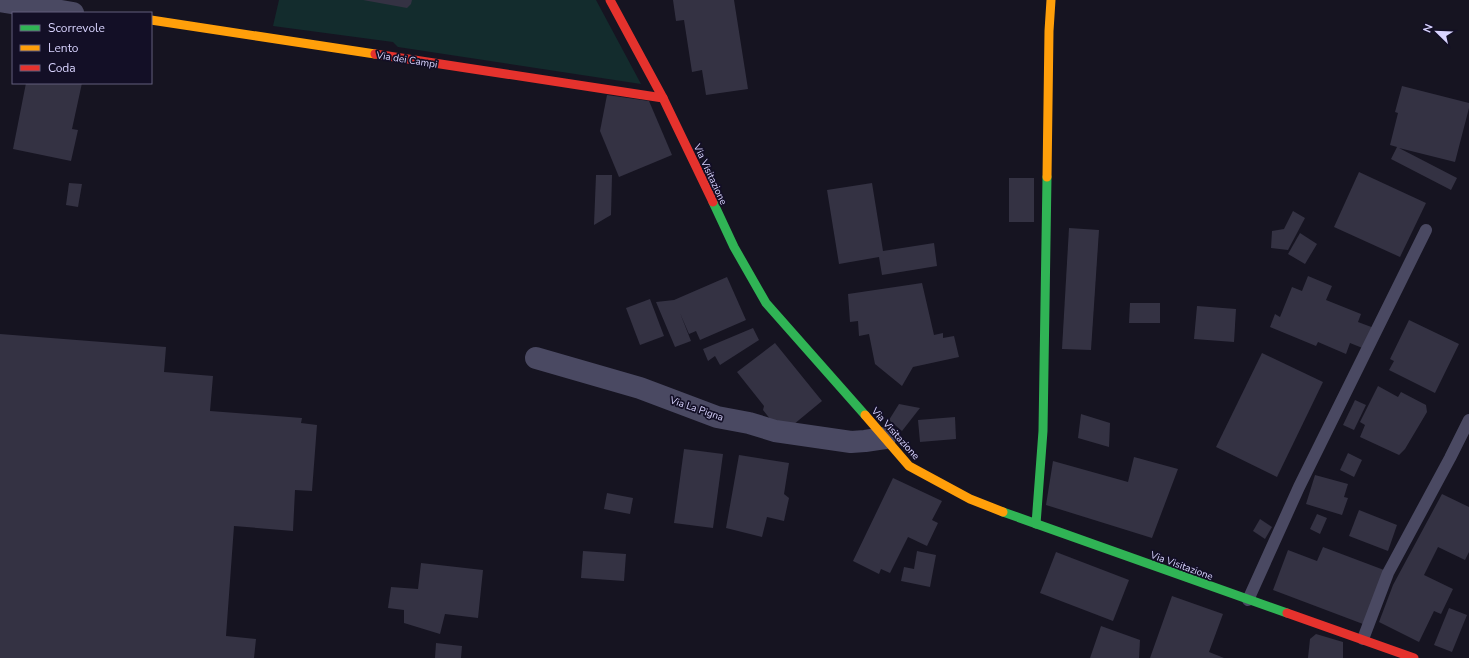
<svg xmlns="http://www.w3.org/2000/svg" width="1469" height="658" viewBox="0 0 1469 658" font-family="'Nunito Sans',sans-serif">
	<style>
		.green { fill: #132c2d }
		.building { fill: #343243 }
		.lines { fill: none; stroke-linecap: round; stroke-linejoin: round }
		.lane { stroke: #4a4962; stroke-width: 12 }
		.street { stroke: #4a4962; stroke-width: 22 }
		.fast { stroke: #30b455; stroke-width: 9 }
		.slow { stroke: #ff9f0a; stroke-width: 9 }
		.jam { stroke: #e5322d; stroke-width: 9 }
		.labels { text-anchor: middle; stroke-width: 3.5; stroke-linejoin: round; paint-order: stroke }
		.street-label { font-size: 10px; fill: #d9d4ff; stroke: #130f26 }
	</style>
	<rect width="100%" height="100%" fill="#161421"/>
	<path class="green" d="M 279,0 L 596,0 L 641,84 L 398,47 L 393,42 L 273,26 Z"/>
	<g class="building">
		<path d="M 363,0 L 412,0 L 411,4 L 407,8 Z"/>
		<path d="M 673,0 L 734,0 L 748,89 L 706,95 L 702,70 L 692,72 L 684,20 L 676,21 Z"/>
		<path d="M 26,83 L 82,83 L 72,129 L 78,130 L 71,161 L 13,149 Z"/>
		<path d="M 1402,86 L 1469,103 L 1469,108 L 1455,162 L 1399,148 L 1457,178 L 1451,190 L 1391,159 L 1397,147 L 1390,145 L 1398,113 L 1395,112 Z"/>
		<path d="M 607,95 L 649,101 L 672,155 L 619,177 L 600,131 Z"/>
		<path d="M 1359,172 L 1426,203 L 1400,257 L 1334,227 Z"/>
		<path d="M 596,175 L 612,175 L 611,215 L 594,225 Z"/>
		<rect x="1009" y="178" width="25" height="44"/>
		<path d="M 69,183 L 82,184 L 78,207 L 66,205 Z"/>
		<path d="M 872,183 L 883,251 L 934,243 L 937,266 L 882,275 L 879,257 L 839,264 L 827,190 Z"/>
		<path d="M 1293,211 L 1305,218 L 1288,250 L 1271,248 L 1272,231 L 1284,229 Z"/>
		<path d="M 1069,228 L 1099,230 L 1091,350 L 1062,349 Z"/>
		<path d="M 1300,233 L 1317,244 L 1305,264 L 1288,254 Z"/>
		<path d="M 1308,276 L 1332,286 L 1326,300 L 1361,314 L 1358,322 L 1374,328 L 1365,349 L 1350,343 L 1346,354 L 1318,342 L 1316,346 L 1270,327 L 1275,314 L 1280,317 L 1292,287 L 1302,291 Z"/>
		<path d="M 727,277 L 746,320 L 700,340 L 696,331 L 689,334 L 680,313 L 691,341 L 675,347 L 656,302 L 674,300 Z"/>
		<path d="M 922,283 L 934,335 L 943,333 L 943,338 L 954,336 L 959,357 L 913,367 L 902,386 L 875,364 L 869,334 L 859,336 L 858,321 L 850,322 L 848,294 Z"/>
		<path d="M 650,299 L 664,336 L 640,345 L 626,308 Z"/>
		<path d="M 1130,303 L 1160,303 L 1160,323 L 1129,323 Z"/>
		<path d="M 1197,306 L 1236,309 L 1234,342 L 1194,339 Z"/>
		<path d="M 1409,320 L 1459,344 L 1435,393 L 1389,370 L 1394,361 L 1390,359 Z"/>
		<path d="M 753,328 L 759,340 L 720,365 L 715,356 L 708,361 L 703,349 Z"/>
		<path d="M 0,334 L 166,347 L 164,372 L 213,376 L 210,411 L 302,418 L 301,423 L 317,425 L 312,491 L 295,490 L 293,531 L 234,526 L 226,636 L 256,639 L 254,658 L 0,658 Z"/>
		<path d="M 775,343 L 822,401 L 782,434 L 763,410 L 764,406 L 737,372 Z"/>
		<path d="M 1262,353 L 1323,382 L 1277,477 L 1216,447 Z"/>
		<path d="M 1378,386 L 1398,397 L 1401,392 L 1426,405 L 1427,412 L 1405,449 L 1399,455 L 1360,437 L 1365,425 L 1360,422 Z"/>
		<path d="M 1355,400 L 1366,405 L 1354,430 L 1343,425 Z"/>
		<path d="M 899,404 L 920,408 L 902,431 L 889,420 Z"/>
		<path d="M 1081,414 L 1110,423 L 1109,447 L 1078,438 Z"/>
		<path d="M 955,417 L 956,439 L 920,442 L 918,420 Z"/>
		<path d="M 684,449 L 723,454 L 713,528 L 674,523 Z"/>
		<path d="M 1348,453 L 1362,460 L 1354,477 L 1340,470 Z"/>
		<path d="M 739,455 L 789,463 L 784,494 L 789,498 L 784,521 L 767,517 L 762,537 L 726,528 Z"/>
		<path d="M 1134,457 L 1178,469 L 1152,538 L 1046,505 L 1053,461 L 1128,482 Z"/>
		<path d="M 1315,475 L 1348,484 L 1344,497 L 1348,498 L 1342,515 L 1306,504 Z"/>
		<path d="M 893,478 L 942,501 L 932,520 L 938,523 L 927,546 L 908,537 L 890,573 L 881,569 L 879,574 L 853,561 Z"/>
		<path d="M 607,493 L 633,498 L 630,514 L 604,509 Z"/>
		<path d="M 1442,494 L 1469,507 L 1469,552 L 1465,560 L 1438,547 L 1424,575 L 1453,589 L 1441,614 L 1434,611 L 1419,642 L 1379,622 L 1393,585 Z"/>
		<path d="M 1359,510 L 1397,525 L 1388,551 L 1349,536 Z"/>
		<path d="M 1317,514 L 1327,518 L 1320,534 L 1310,529 Z"/>
		<path d="M 1260,519 L 1272,527 L 1265,539 L 1253,531 Z"/>
		<path d="M 1323,547 L 1384,570 L 1363,624 L 1273,590 L 1288,550 L 1317,561 Z"/>
		<path d="M 583,551 L 626,554 L 624,581 L 581,578 Z"/>
		<path d="M 917,551 L 936,555 L 930,587 L 901,581 L 904,567 L 914,569 Z"/>
		<path d="M 1056,552 L 1129,580 L 1113,621 L 1040,593 Z"/>
		<path d="M 421,563 L 483,570 L 478,618 L 445,614 L 440,634 L 404,623 L 404,610 L 388,608 L 391,587 L 418,589 Z"/>
		<path d="M 1172,596 L 1223,614 L 1209,652 L 1224,658 L 1150,658 Z"/>
		<path d="M 1449,608 L 1467,615 L 1452,652 L 1434,645 Z"/>
		<path d="M 1101,626 L 1140,640 L 1139,658 L 1090,658 Z"/>
		<path d="M 1316,634 L 1343,642 L 1343,658 L 1308,658 L 1310,639 Z"/>
		<path d="M 436,643 L 462,646 L 461,658 L 435,658 Z"/>
	</g>
	<g class="lines">
		<g class="lane">
			<path d="M 1248,600 L 1299,487 L 1426,230"/>
			<path d="M 1363,639 L 1388,573 L 1450,458 L 1469,420"/>
		</g>
		<g class="street">
			<path d="M 0,1 L 73,13"/>
			<path d="M 536,358 L 640,388 L 717,417 L 749,423 L 775,431 L 851,442 L 865,441 L 885,438"/>
		</g>
		<g class="fast">
			<path d="M 713,202 L 734,247 L 766,303 L 865,415"/>
			<path d="M 1003,512 L 1287,613"/>
			<path d="M 1036,524 L 1043,431 L 1047,177"/>
		</g>
		<g class="slow">
			<path d="M 151,20 L 375,54"/>
			<path d="M 1047,177 L 1049,31 L 1051,0"/>
			<path d="M 865,415 L 909,466 L 970,499 L 1003,512"/>
		</g>
		<g class="jam">
			<path d="M 610,0 L 663,98 L 713,202"/>
			<path d="M 375,54 L 663,98"/>
			<path d="M 1287,613 L 1414,658"/>
		</g>
	</g>
	<g class="labels">
		<g class="street-label">
			<text transform="translate(407 59) rotate(9)" y="4">Via dei Campi</text>
			<text transform="translate(711 174) rotate(65)" y="4">Via Visitazione</text>
			<text transform="translate(697 408) rotate(19)" y="4">Via La Pigna</text>
			<text transform="translate(896 433) rotate(48)" y="4">Via Visitazione</text>
			<text transform="translate(1182 565) rotate(20)" y="4">Via Visitazione</text>
		</g>
	</g>
	<rect x="12" y="12" width="140" height="72" fill="#130f26" stroke="#625e7d"/>
	<rect x="20" y="25" width="20" height="6" fill="#30b455" stroke="#625e7d"/>
	<text x="48" y="32" font-size="12" fill="#d9d4ff">Scorrevole</text>
	<rect x="20" y="45" width="20" height="6" fill="#ff9f0a" stroke="#625e7d"/>
	<text x="48" y="52" font-size="12" fill="#d9d4ff">Lento</text>
	<rect x="20" y="65" width="20" height="6" fill="#e5322d" stroke="#625e7d"/>
	<text x="48" y="72" font-size="12" fill="#d9d4ff">Coda</text>
	<g transform="translate(1437 32) rotate(293)" stroke="#130f26" stroke-width="3" paint-order="stroke">
	<path d="M0-3L7 15L0 10L-7 15Z" fill="#d9d4ff"/>
	<text y="-6" font-size="11" font-weight="bold" text-anchor="middle" fill="#d9d4ff">N</text>
	</g>
</svg>
